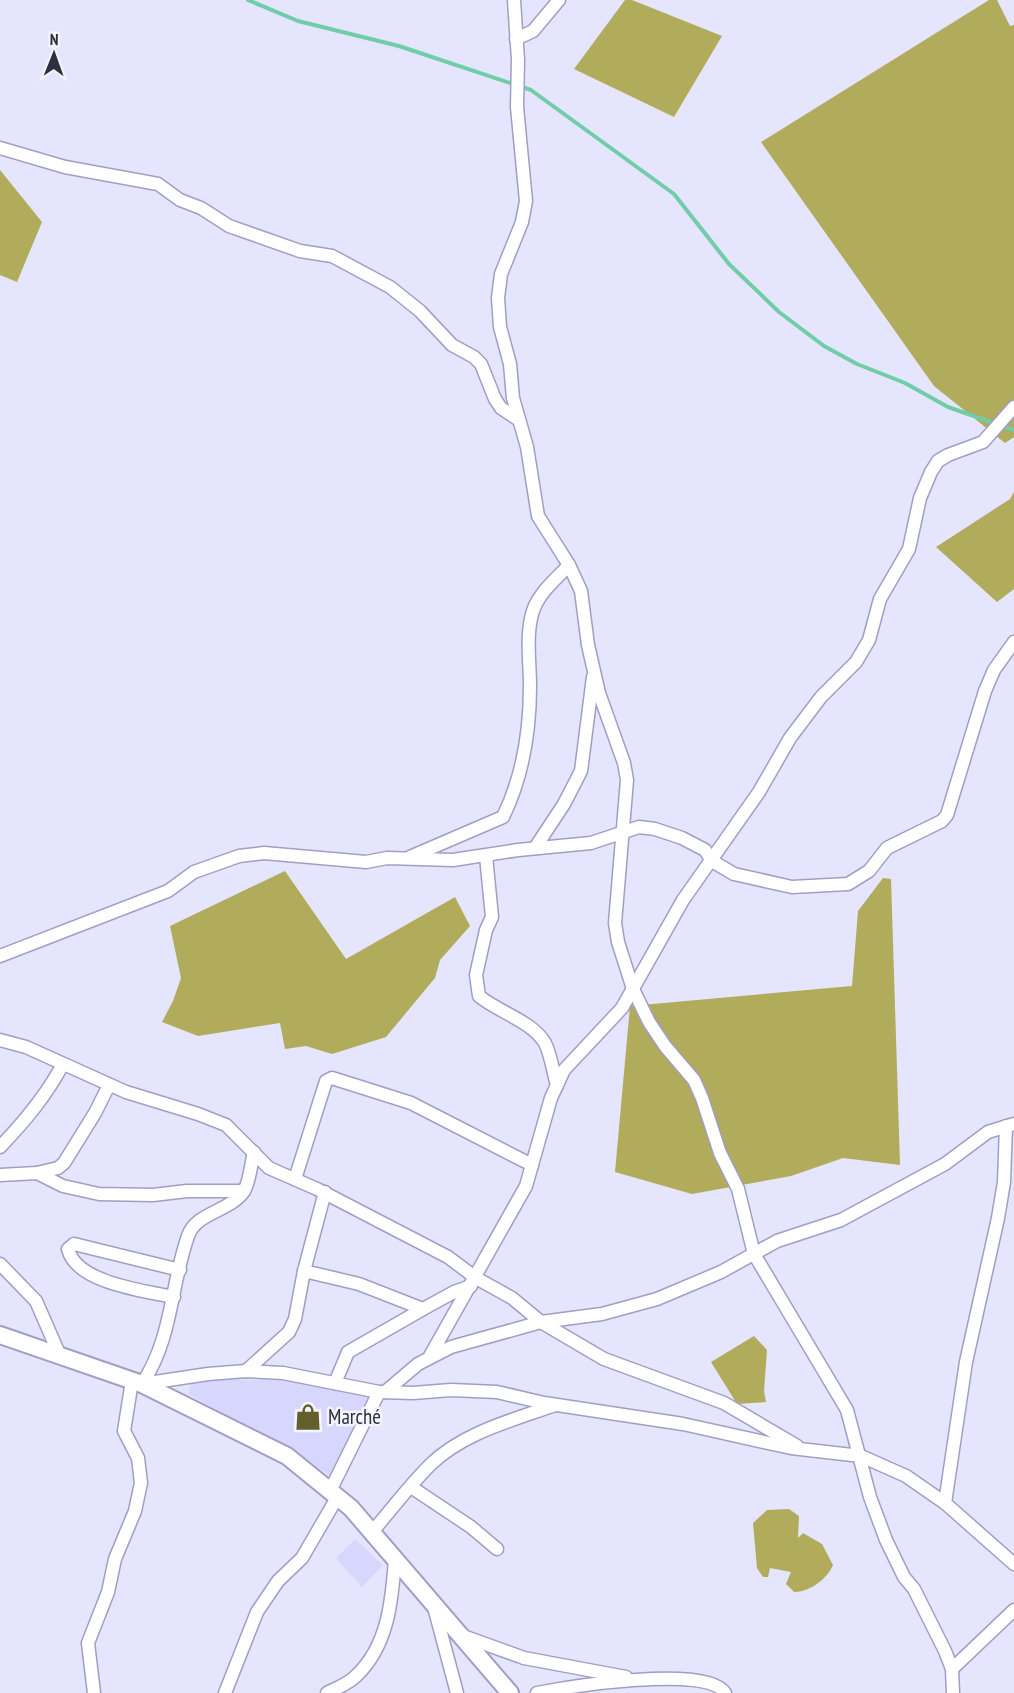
<svg xmlns="http://www.w3.org/2000/svg" width="1014" height="1693" viewBox="0 0 1014 1693" font-family="'PT Sans Narrow',sans-serif">
	<style>
		.built { fill: #d7d7fe }
		.forest { fill: #b1ac5b }
		.lines { fill: none; stroke-linecap: round; stroke-linejoin: round }
		.stream { stroke: #71cda8; stroke-width: 4 }
		.street-casing { stroke: #9f9fc6; stroke-width: 15 }
		.secondary-casing { stroke: #9f9fc6; stroke-width: 20 }
		.street { stroke: #fff; stroke-width: 12 }
		.secondary { stroke: #fff; stroke-width: 16 }
		.labels { text-anchor: middle; stroke-width: 5; stroke-linejoin: round; paint-order: stroke }
		.poi-label { font-size: 21px; fill: #2f2f3f; stroke: #f4f4fc; text-anchor: start }
	</style>
	<rect width="100%" height="100%" fill="#e5e5fe"/>
	<g class="built">
		<path d="M 219,1379 L 297,1381 L 336,1387 L 374,1399 L 335,1479 L 287,1447 L 188,1394 L 192,1381 Z"/>
		<path d="M 355,1539 L 383,1565 L 362,1587 L 336,1558 Z"/>
	</g>
	<g class="forest">
		<path d="M 625,0 L 632,0 L 722,36 L 674,117 L 574,69 Z"/>
		<path d="M 989,0 L 997,0 L 1010,26 L 1014,25 L 1014,437 L 1005,443 L 934,386 L 761,142 Z"/>
		<path d="M 0,170 L 42,222 L 17,282 L 0,275 Z"/>
		<path d="M 1014,492 L 1014,589 L 997,602 L 936,547 L 1010,499 Z"/>
		<path d="M 285,871 L 346,959 L 455,897 L 470,926 L 440,960 L 435,978 L 386,1037 L 332,1054 L 306,1046 L 285,1049 L 280,1023 L 198,1036 L 162,1022 L 173,1001 L 181,978 L 170,926 Z"/>
		<path d="M 883,878 L 891,879 L 900,1165 L 843,1158 L 791,1176 L 692,1194 L 615,1172 L 630,1006 L 852,986 L 858,911 Z"/>
		<path d="M 754,1336 L 767,1350 L 764,1391 L 766,1402 L 737,1404 L 711,1362 Z"/>
		<path d="M 789,1509 L 799,1516 L 798,1538 L 803,1533 L 822,1544 L 833,1565 C 827,1579 810,1592 794,1592 L 786,1584 L 791,1572 L 770,1568 L 768,1577 L 763,1577 L 757,1568 L 753,1523 L 767,1510 Z"/>
	</g>
	<g class="lines">
		<path class="stream" d="M 248,0 L 298,21 L 399,46 L 531,90 L 674,194 L 729,264 L 779,312 L 824,346 L 857,364 L 905,383 L 948,407 L 1014,430"/>
		<defs>
			<g id="street">
				<path d="M 514,0 L 518,60 L 517,107 L 526,201 L 522,222 L 501,274 L 498,298 L 500,327 L 510,364 L 513,398 L 527,447 L 538,516 L 569,565 L 581,591 L 588,645 L 599,693 L 624,763 L 627,780 L 615,923 L 618,942 L 633,989 L 649,1022 L 665,1046 L 694,1080 L 702,1098 L 720,1153 L 738,1189 L 754,1254 L 847,1410 L 870,1497 L 886,1540 L 904,1577 L 914,1589 L 945,1651 L 952,1669 L 953,1693"/>
				<path d="M 516,39 L 533,31 L 559,0"/>
				<path d="M 0,148 L 65,167 L 158,184 L 180,200 L 201,208 L 229,226 L 300,251 L 332,256 L 390,287 L 420,311 L 452,345 L 474,357 L 481,364 L 495,399 L 501,408 L 519,420"/>
				<path d="M 535,848 L 564,804 L 581,771 L 593,677"/>
				<path d="M 486,856 L 492,917 L 486,930 L 476,975 L 479,996 C 498,1012 532,1021 545,1043 C 551,1055 553,1072 557,1085"/>
				<path d="M 410,857 L 503,817 C 523,776 530,731 530,686 C 530,662 525,631 534,608 C 541,591 557,578 569,565"/>
				<path d="M 0,956 L 168,891 L 194,872 L 239,856 L 264,853 L 366,862 L 387,858 L 453,860 L 518,850 L 591,843 L 639,827 L 655,829 L 682,838 L 705,850 L 712,861 L 734,874 L 792,887 L 848,884 L 869,871 L 887,848 L 942,821 L 947,815 L 985,691 L 994,670 L 1014,642"/>
				<path d="M 0,1040 L 26,1047 L 126,1092 L 198,1114 L 226,1125 L 269,1168 L 317,1189 L 448,1257 L 476,1278 L 512,1298 L 541,1322 L 604,1359 L 724,1403 L 797,1446"/>
				<path d="M 0,1147 C 25,1121 46,1096 63,1064"/>
				<path d="M 37,1173 L 58,1168 L 64,1163 L 95,1113 L 109,1085"/>
				<path d="M 0,1175 L 37,1173 L 63,1186 L 99,1194 L 153,1195 L 187,1191 L 244,1191"/>
				<path d="M 295,1179 L 326,1081 L 332,1078 L 411,1103 L 532,1165"/>
				<path d="M 0,1264 L 36,1301 L 60,1356"/>
				<path d="M 304,1271 L 359,1284 L 423,1309 L 454,1292 L 471,1286"/>
				<path d="M 174,1297 C 145,1291 76,1283 68,1249 L 74,1244 L 180,1270"/>
				<path d="M 430,1356 L 526,1186 L 551,1098 L 564,1070 L 622,1008 L 683,900 L 759,792 L 790,738 L 821,697 L 856,662 L 869,640 L 880,599 L 909,549 L 920,498 L 931,472 L 938,461 L 948,455 L 983,442 L 1014,407"/>
				<path d="M 246,1371 L 289,1332 L 295,1319 L 304,1271 L 325,1192"/>
				<path d="M 335,1383 L 348,1352 L 423,1309"/>
				<path d="M 142,1384 L 208,1374 L 246,1371 L 283,1373 L 379,1392 L 413,1393 L 451,1390 L 497,1392 L 544,1403 L 683,1424 L 791,1448 L 861,1456 L 906,1476 L 945,1503 L 1014,1564"/>
				<path d="M 142,1384 C 173,1337 170,1287 188,1236 C 196,1212 230,1212 244,1191 C 250,1181 251,1163 254,1152"/>
				<path d="M 385,1392 L 418,1364 L 451,1347 L 541,1322 L 602,1314 L 657,1299 L 721,1272 L 777,1241 L 841,1220 L 945,1164 L 988,1132 L 1014,1124"/>
				<path d="M 411,1487 L 471,1527 L 497,1549"/>
				<path d="M 331,1489 L 379,1392"/>
				<path d="M 945,1503 L 966,1362 L 998,1218 L 1004,1182 L 1006,1126"/>
				<path d="M 372,1532 C 391,1510 409,1486 430,1465 C 462,1433 513,1420 555,1405"/>
				<path d="M 434,1607 L 457,1693"/>
				<path d="M 463,1636 L 524,1658 L 626,1677"/>
				<path d="M 952,1669 L 1014,1610"/>
				<path d="M 94,1693 L 88,1643 L 108,1592 L 115,1559 L 135,1511 L 141,1483 L 138,1458 L 124,1431 L 132,1381"/>
				<path d="M 225,1693 L 257,1612 L 278,1581 L 302,1558 L 338,1496"/>
				<path d="M 327,1693 C 337,1688 348,1684 356,1676 C 388,1646 392,1601 395,1559"/>
				<path d="M 537,1693 C 567,1687 708,1664 725,1693"/>
			</g>
			<path id="secondary" d="M 0,1335 L 142,1384 L 287,1456 L 351,1508 L 510,1693"/>
		</defs>
		<use href="#street" class="street-casing"/>
		<use href="#secondary" class="secondary-casing"/>
		<use href="#street" class="street"/>
		<use href="#secondary" class="secondary"/>
	</g>
	<defs>
		<symbol id="shop-bare" viewBox="-9 -9 18 18"><path d="M-5-2.5h2.3a2.7 3.5 0 0 1 5.4 0H5L5.5 6h-11ZM-1.5-2.5h3a1.5 2.3 0 0 0-3 0Z" fill="#625f2c" stroke="#f4f4fc" stroke-width="2.5" paint-order="stroke"/></symbol>
	</defs>
	<g fill-rule="evenodd">
		<use href="#shop-bare" x="289" y="1398" width="38" height="38"/>
	</g>
	<g class="labels">
		<g class="poi-label">
			<text x="328" y="1424">Marché</text>
		</g>
	</g>
	<g transform="translate(54 54) rotate(1)" stroke="#f4f4fc" stroke-width="4.5" paint-order="stroke">
	<path d="M0-4.5L10 22L0 15L-10 22Z" fill="#2f2f3f"/>
	<text y="-9" font-size="16" font-weight="bold" text-anchor="middle" fill="#2f2f3f">N</text>
	</g>
</svg>
